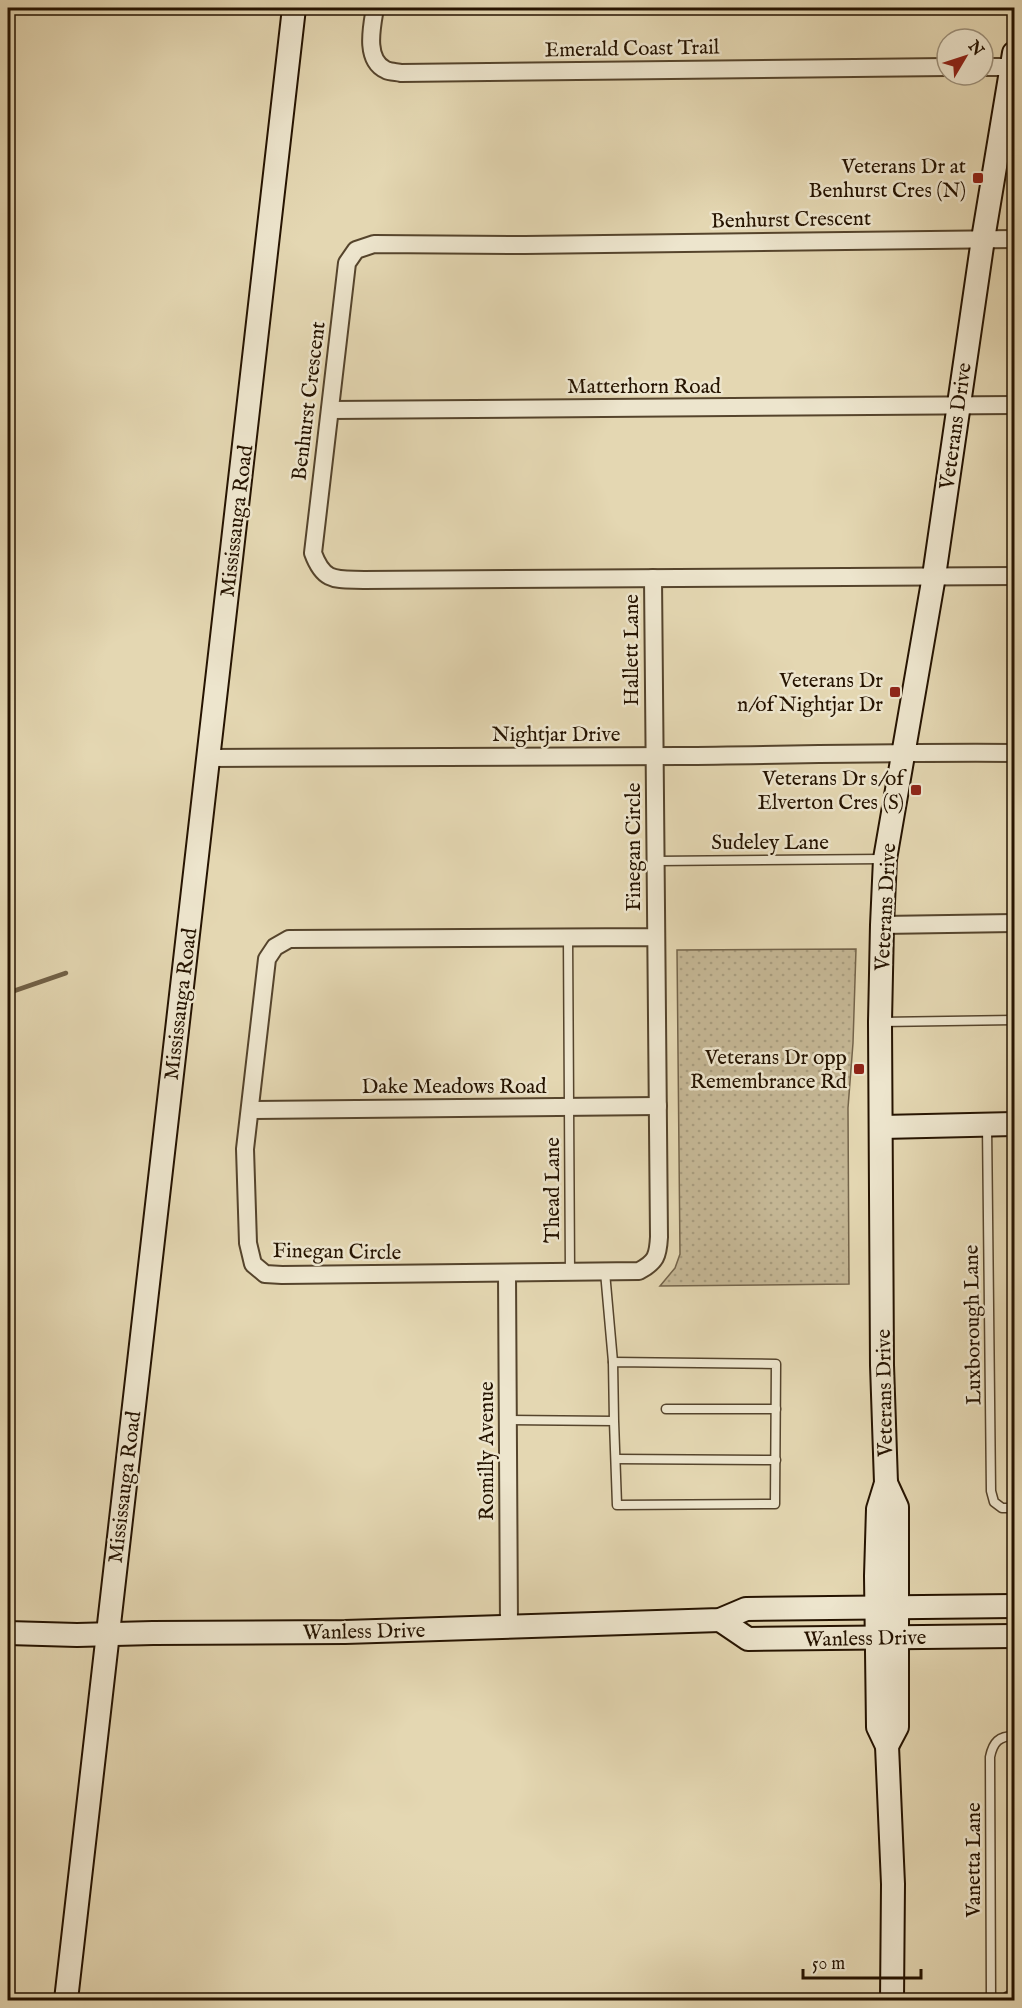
<svg xmlns="http://www.w3.org/2000/svg" width="1022" height="2008" viewBox="0 0 1022 2008" font-family="'IM FELL English',serif">
	<style>
		.park { fill: url(#park-dots); stroke: #74644a; stroke-width: 1.5 }
		.lines { fill: none; stroke-linecap: round; stroke-linejoin: round }
		.stream { stroke: #716046; stroke-width: 4.5 }
		.lane-casing { stroke: #55442c; stroke-width: 11 }
		.street-casing { stroke: #55442c; stroke-width: 20 }
		.secondary-casing { stroke: #251300; stroke-width: 26 }
		.lane { stroke: #ede5cd; stroke-width: 8 }
		.street { stroke: #ede5cd; stroke-width: 16 }
		.secondary { stroke: #ede5cd; stroke-width: 22 }
		.poi-dot { fill: #8f2418; stroke: #ede5cd; stroke-width: 2 }
		.labels { text-anchor: middle; stroke-width: 5; stroke-linejoin: round; paint-order: stroke }
		.street-label { font-size: 21px; fill: #251300; stroke: #ede5cd }
		.poi-label { font-size: 21px; fill: #251300; stroke: #ede5cd; text-anchor: end }
	</style>
	<defs>
		<pattern id="park-dots" width="8" height="8" patternUnits="userSpaceOnUse" patternTransform="scale(1.5)"><rect width="8" height="8" fill="#c4b694"/><path d="M2 2h.1M6 6h.1" fill="none" stroke="#a89c7e" stroke-width="1.8" stroke-linecap="round"/></pattern>
	</defs>
	<rect width="100%" height="100%" fill="#e4d7b2"/>
	<filter id="stains"><feTurbulence type="fractalNoise" baseFrequency=".00333" numOctaves="4"/><feColorMatrix values="0 0 0 0 .2 0 0 0 0 .09 0 0 0 0 .02 0 0 0 .5 -.17"/></filter>
	<radialGradient id="worn" r=".72"><stop offset=".6" stop-color="#630" stop-opacity="0"/><stop offset="1" stop-color="#630" stop-opacity=".3"/></radialGradient>
	<path class="park" d="M 856,949 L 853,1043 L 848,1108 L 849,1284 L 660,1286 L 675,1268 L 680,1254 L 677,950 Z"/>
	<g class="lines">
		<path class="stream" d="M 8,993 L 66,973"/>
		<defs>
			<g id="lane">
				<path d="M 656,861 L 883,859"/>
				<path d="M 568,937 L 570,1272"/>
				<path d="M 881,1022 L 1014,1020"/>
				<path d="M 987,1125 L 991,1491 L 994,1502 L 1002,1508 L 1014,1508"/>
				<path d="M 605,1272 L 613,1362"/>
				<path d="M 666,1409 L 776,1409"/>
				<path d="M 508,1420 L 614,1421 L 613,1362 L 776,1364 L 775,1504 L 617,1505 L 614,1421"/>
				<path d="M 616,1459 L 776,1460"/>
				<path d="M 991,2000 L 990,1757 C 993,1742 999,1736 1014,1736"/>
			</g>
			<g id="street">
				<path d="M 375,8 C 372,26 364,60 386,70 C 390,72 397,72 401,73 L 947,67"/>
				<path d="M 983,67 L 1014,67"/>
				<path d="M 1014,239 L 525,245 L 374,244 L 356,250 L 347,263 L 313,553 C 324,583 336,579 364,580 L 1014,576"/>
				<path d="M 330,410 L 1014,405"/>
				<path d="M 653,578 L 659,1237 C 658,1256 656,1262 639,1271 L 282,1275 L 265,1274 L 253,1264 L 248,1243 L 245,1149 L 267,959 L 275,947 L 289,939 L 655,937"/>
				<path d="M 209,758 C 366,758 523,758 680,756 C 791,755 903,752 1014,753"/>
				<path d="M 882,925 L 1014,923"/>
				<path d="M 251,1110 L 658,1106"/>
				<path d="M 507,1274 L 509,1627"/>
				<path d="M 1010,2000 L 1014,1999"/>
			</g>
			<g id="secondary">
				<path d="M 882,1127 L 1014,1124"/>
				<path d="M 886,1483 L 897,1507 L 897,1727 L 887,1746"/>
				<path d="M 720,1620 L 748,1639 L 1014,1636"/>
				<path d="M 8,1633 L 77,1635 L 153,1633 L 345,1632 L 720,1620 L 746,1609 L 1014,1606"/>
				<path d="M 66,2000 L 294,8"/>
				<path d="M 892,2000 L 893,1884 L 887,1746 L 878,1727 L 876,1576 L 878,1509 L 886,1483 L 882,1365 L 880,1022 L 882,925 L 885,859 L 934,576 L 983,239 L 1014,53"/>
			</g>
		</defs>
		<use href="#lane" class="lane-casing"/>
		<use href="#street" class="street-casing"/>
		<use href="#secondary" class="secondary-casing"/>
		<use href="#lane" class="lane"/>
		<use href="#street" class="street"/>
		<use href="#secondary" class="secondary"/>
	</g>
	<g class="poi-dot">
		<rect x="972" y="172" width="12" height="12" rx="3"/>
		<rect x="889" y="686" width="12" height="12" rx="3"/>
		<rect x="910" y="784" width="12" height="12" rx="3"/>
		<rect x="853" y="1063" width="12" height="12" rx="3"/>
	</g>
	<g class="labels">
		<g class="street-label">
			<text transform="translate(632 48) rotate(-1)" y="7">Emerald Coast Trail</text>
			<text transform="translate(791 219) rotate(-1)" y="7">Benhurst Crescent</text>
			<text x="644" y="393">Matterhorn Road</text>
			<text transform="translate(308 401) rotate(-83)" y="7">Benhurst Crescent</text>
			<text transform="translate(955 426) rotate(-82)" y="7">Veterans Drive</text>
			<text transform="translate(236 521) rotate(-83)" y="7">Mississauga Road</text>
			<text transform="translate(631 650) rotate(-90)" y="7">Hallett Lane</text>
			<text x="556" y="741">Nightjar Drive</text>
			<text x="770" y="849">Sudeley Lane</text>
			<text transform="translate(633 847) rotate(-90)" y="7">Finegan Circle</text>
			<text transform="translate(885 907) rotate(-87)" y="7">Veterans Drive</text>
			<text transform="translate(180 1004) rotate(-83)" y="7">Mississauga Road</text>
			<text x="454" y="1093">Dake Meadows Road</text>
			<text transform="translate(552 1190) rotate(-90)" y="7">Thead Lane</text>
			<text transform="translate(337 1251) rotate(1)" y="7">Finegan Circle</text>
			<text transform="translate(972 1325) rotate(-91)" y="7">Luxborough Lane</text>
			<text transform="translate(884 1393) rotate(-91)" y="7">Veterans Drive</text>
			<text transform="translate(486 1451) rotate(-90)" y="7">Romilly Avenue</text>
			<text transform="translate(124 1487) rotate(-83)" y="7">Mississauga Road</text>
			<text transform="translate(364 1631) rotate(-1)" y="7">Wanless Drive</text>
			<text transform="translate(865 1638) rotate(-1)" y="7">Wanless Drive</text>
			<text transform="translate(973 1860) rotate(-90)" y="7">Vanetta Lane</text>
		</g>
		<g class="poi-label">
			<text x="966" y="173">Veterans Dr at<tspan x="966" dy="24">Benhurst Cres (N)</tspan></text>
			<text x="883" y="687">Veterans Dr<tspan x="883" dy="24">n/of Nightjar Dr</tspan></text>
			<text x="904" y="785">Veterans Dr s/of<tspan x="904" dy="24">Elverton Cres (S)</tspan></text>
			<text x="847" y="1064">Veterans Dr opp<tspan x="847" dy="24">Remembrance Rd</tspan></text>
		</g>
	</g>
	<rect width="1022" height="2008" fill="none" stroke="#e4d7b2" stroke-width="30"/>
	<rect x="9" y="9" width="1004" height="1990" fill="none" stroke="#251300" stroke-width="3"/>
	<rect x="15" y="15" width="992" height="1978" fill="none" stroke="#251300" stroke-width="1.5"/>
	<g transform="translate(965 57) rotate(51)"><circle r="28" fill="#ede5cd" stroke="#9d917b" stroke-width="1.5"/>
	<path d="M0-4.5L10 22L0 15L-10 22Z" fill="#8f2418"/>
	<text y="-9" font-size="16" font-weight="bold" text-anchor="middle" fill="#251300">N</text>
	</g>
	<path d="M803 1969v9h118v-9" fill="none" stroke="#251300" stroke-width="3"/>
	<text x="812" y="1969" font-size="18" fill="#251300" stroke="#ede5cd" stroke-width="4.5" paint-order="stroke">50 m</text>
	<rect width="100%" height="100%" filter="url(#stains)"/>
	<rect width="100%" height="100%" fill="url(#worn)"/>
</svg>
